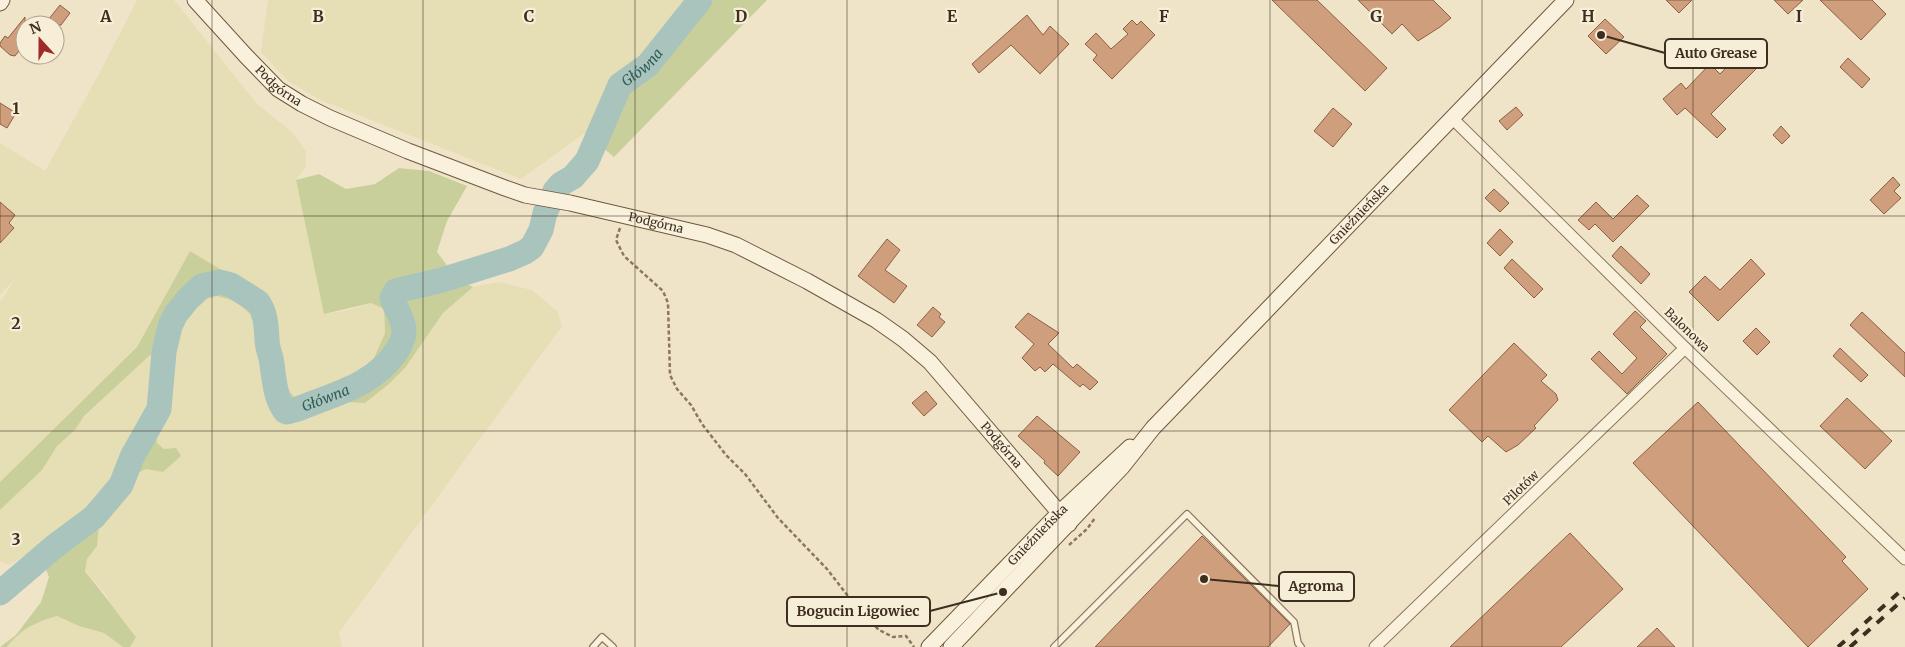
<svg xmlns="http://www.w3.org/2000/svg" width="1905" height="647" viewBox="0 0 1905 647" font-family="Merriweather,serif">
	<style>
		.farmland { fill: #e6deb5 }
		.green { fill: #c9cf9b }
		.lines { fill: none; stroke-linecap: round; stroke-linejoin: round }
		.river { stroke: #a9c4bc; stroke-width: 25 }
		.building { fill: #cf9f7d; stroke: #8d5f41 }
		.lane-casing { stroke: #8d765c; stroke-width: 8 }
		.street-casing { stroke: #8d765c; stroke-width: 13 }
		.secondary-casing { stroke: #6f573f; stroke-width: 17 }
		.path { stroke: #8d765c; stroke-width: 2.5; stroke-dasharray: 4 2.5; stroke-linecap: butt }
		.lane { stroke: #faf1dc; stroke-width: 5.5 }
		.street { stroke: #faf1dc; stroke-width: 11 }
		.secondary { stroke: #faf1dc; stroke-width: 15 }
		.rail { stroke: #3d2e20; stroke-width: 4; stroke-dasharray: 9 9; stroke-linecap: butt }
		.grid { fill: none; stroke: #3d2e20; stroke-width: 1; stroke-opacity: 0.55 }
		.labels { text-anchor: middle; stroke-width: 4.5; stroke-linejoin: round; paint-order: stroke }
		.street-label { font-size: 12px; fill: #3d2e20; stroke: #f7eed8 }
		.water-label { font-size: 14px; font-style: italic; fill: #2f5d5a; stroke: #f7eed8 }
		.grid-label { font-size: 16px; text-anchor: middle; font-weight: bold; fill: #3d2e20; stroke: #f7eed8; stroke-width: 4.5; stroke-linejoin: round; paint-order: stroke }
		.leader { fill: none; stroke: #3d2e20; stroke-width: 2 }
		.callout-dot { fill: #3d2e20; stroke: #f7eed8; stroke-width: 2 }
		.callout { fill: #f7eed8; stroke: #3d2e20; stroke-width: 2 }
		.callout-label { font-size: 14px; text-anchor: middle; font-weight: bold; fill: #3d2e20 }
	</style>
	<rect width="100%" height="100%" fill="#f0e4c8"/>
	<g class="farmland">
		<path d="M 137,0 L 174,0 L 257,104 L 291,131 L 306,151 L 306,167 L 296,180 L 324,314 L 348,310 L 371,303 L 384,309 L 385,333 L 370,367 L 361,378 L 307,399 L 295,397 L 287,390 L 273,342 L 272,320 L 241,285 L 220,269 L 190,251 L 137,347 L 0,482 L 0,302 L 16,278 L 0,295 L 0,143 L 45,171 L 99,74 Z"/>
		<path d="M 268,0 L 685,0 L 585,133 L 521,179 L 318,99 L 288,81 L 261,52 Z"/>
		<path d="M 499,282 L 532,290 L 557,311 L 562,326 L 339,633 L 342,647 L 130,647 L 135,636 L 115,612 L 104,592 L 85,572 L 87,559 L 97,546 L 99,525 L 120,498 L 134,475 L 146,469 L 163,472 L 164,449 L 157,443 L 156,430 L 165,410 L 174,337 L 184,318 L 203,300 L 218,296 L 236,301 L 250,314 L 258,333 L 263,371 L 275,412 L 316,410 L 340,402 L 365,403 L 389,384 L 405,368 L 443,313 L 473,287 Z"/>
		<path d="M 150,354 L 157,358 L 158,395 L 112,481 L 95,502 L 37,548 L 9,565 L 0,561 L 0,510 L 42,470 L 57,446 L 75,430 L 84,416 Z"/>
		<path d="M 57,616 L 79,626 L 104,633 L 123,647 L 7,647 L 16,635 L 40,621 Z"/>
	</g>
	<g class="green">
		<path d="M 685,0 L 767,0 L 614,157 L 585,133 Z"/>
		<path d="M 399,168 L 429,171 L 467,186 L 447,221 L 437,252 L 458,280 L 473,287 L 443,313 L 405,368 L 389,384 L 365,403 L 340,402 L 286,419 L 275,412 L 263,371 L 258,333 L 250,314 L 236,301 L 217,296 L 203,300 L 184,318 L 174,337 L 165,410 L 156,430 L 157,443 L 164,449 L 176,448 L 181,456 L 163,472 L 146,469 L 134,475 L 120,498 L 99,525 L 97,546 L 87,559 L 85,572 C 104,593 118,615 136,637 L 130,647 L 123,647 L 104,633 L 79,626 L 57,616 C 36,622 21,629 7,647 L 0,647 L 16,635 L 41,602 L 49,577 L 37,548 L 95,502 L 112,481 L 158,395 L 157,358 L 150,355 L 84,416 L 75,430 L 57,446 L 42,470 L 0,510 L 0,482 L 137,347 L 190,251 L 220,269 L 263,302 L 272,320 L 273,342 L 287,390 L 295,397 L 307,399 L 361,378 L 370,367 L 385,333 L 384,309 L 371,303 L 324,314 L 296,180 L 319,174 L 346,189 L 375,184 Z"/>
	</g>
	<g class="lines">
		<path class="river" id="s1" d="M 0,593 L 55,546 L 94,517 L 121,485 L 132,457 L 159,409 L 164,352 L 170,326 L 176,314 L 188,299 L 202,286 L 220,282 L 231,285 L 258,302 C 266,313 266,326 267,339 C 267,346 269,352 271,358 C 274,375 274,396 285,411 L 287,412 L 298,409 C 333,394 373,386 396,352 C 400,346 404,339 404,331 C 404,319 395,309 392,298 L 396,291 L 442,280 L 509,259 L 525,252 L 532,247 L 541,230 L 545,213 L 555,191 L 561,184 L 573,177 L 587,161 L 620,85 L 648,65 L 700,0"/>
	</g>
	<g class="building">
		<path d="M 1272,0 L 1317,0 L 1387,68 L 1365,91 Z"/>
		<path d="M 1358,0 L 1433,0 L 1451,18 L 1440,27 L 1418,41 L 1402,24 L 1392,34 Z"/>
		<path d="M 1666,0 L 1692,0 L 1679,13 Z"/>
		<path d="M 1774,0 L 1803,0 L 1788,14 Z"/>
		<path d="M 1820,0 L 1872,0 L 1886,14 L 1861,40 Z"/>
		<path d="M 60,5 L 70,13 L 61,25 L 44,25 Z"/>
		<path d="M 1027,15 L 1043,35 L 1050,26 L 1069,44 L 1040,74 L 1011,45 L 979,73 L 972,64 Z"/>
		<path d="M 25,17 L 25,43 L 15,56 L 10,55 L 0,46 L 0,43 L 5,36 L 8,38 Z"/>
		<path d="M 1605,19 L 1624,37 L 1606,54 L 1588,36 Z"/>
		<path d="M 1132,20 L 1137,25 L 1141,21 L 1155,35 L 1112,79 L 1093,60 L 1097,55 L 1085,44 L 1096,33 L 1111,49 L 1128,34 L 1123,29 Z"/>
		<path d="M 1744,49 L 1760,65 L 1711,114 L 1726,129 L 1717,138 L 1685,108 L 1677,115 L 1663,99 L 1681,83 L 1686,89 L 1710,64 L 1720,74 Z"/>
		<path d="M 1848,58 L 1870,79 L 1862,88 L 1840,67 Z"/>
		<path d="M 0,103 L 16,113 L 7,128 L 0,124 Z"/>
		<path d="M 1516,107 L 1523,115 L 1507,130 L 1499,121 Z"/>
		<path d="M 1333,108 L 1352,124 L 1333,147 L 1314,131 Z"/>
		<path d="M 1781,126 L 1790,136 L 1782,144 L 1773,135 Z"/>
		<path d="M 1893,177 L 1900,185 L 1894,191 L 1901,198 L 1884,214 L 1870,200 Z"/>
		<path d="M 1494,189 L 1509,203 L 1500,212 L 1485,198 Z"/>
		<path d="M 1637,195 L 1649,206 L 1613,242 L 1595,224 L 1589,230 L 1578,220 L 1596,202 L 1613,219 Z"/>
		<path d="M 0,202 L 15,215 L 9,223 L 14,228 L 0,243 Z"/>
		<path d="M 1500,229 L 1513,242 L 1500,256 L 1487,243 Z"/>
		<path d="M 887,239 L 900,250 L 885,270 L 907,286 L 894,303 L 858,276 Z"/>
		<path d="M 1621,246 L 1650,274 L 1641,284 L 1612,256 Z"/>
		<path d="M 1512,259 L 1543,289 L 1534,298 L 1504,268 Z"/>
		<path d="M 1751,259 L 1765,274 L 1718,321 L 1689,292 L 1705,276 L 1720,290 Z"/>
		<path d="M 933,307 L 941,314 L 939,317 L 945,322 L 932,337 L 917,325 Z"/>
		<path d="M 1635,311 L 1646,321 L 1640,327 L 1667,354 L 1627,394 L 1591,359 L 1599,351 L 1622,374 L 1637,358 L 1613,334 Z"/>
		<path d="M 1862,312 L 1905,353 L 1905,377 L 1850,325 Z"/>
		<path d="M 1028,313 L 1059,333 L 1048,344 L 1073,368 L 1077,364 L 1098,382 L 1090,390 L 1083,384 L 1080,387 L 1053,364 L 1045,372 L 1040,367 L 1035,371 L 1022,358 L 1034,344 L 1015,327 Z"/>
		<path d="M 1756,328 L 1770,342 L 1757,355 L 1743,341 Z"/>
		<path d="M 1514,343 L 1547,375 L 1541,381 L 1556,394 L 1558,400 L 1534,426 L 1536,428 L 1518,445 L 1506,452 L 1488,436 L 1482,442 L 1449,410 Z"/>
		<path d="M 1840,348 L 1868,375 L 1861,382 L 1833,356 Z"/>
		<path d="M 926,391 L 937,404 L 924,416 L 912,403 Z"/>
		<path d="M 1847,398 L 1892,441 L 1865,469 L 1820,426 Z"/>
		<path d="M 1698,402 L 1846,557 L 1842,561 L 1868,589 L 1808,647 L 1633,463 Z"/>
		<path d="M 1037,416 L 1080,452 L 1058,476 L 1044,463 L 1045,461 L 1018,436 Z"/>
		<path d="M 1570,533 L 1623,589 L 1561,647 L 1450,647 Z"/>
		<path d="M 1202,536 L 1290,624 L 1268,647 L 1095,647 Z"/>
		<path d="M 1657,628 L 1675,647 L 1637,647 Z"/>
	</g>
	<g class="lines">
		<defs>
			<g id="lane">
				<path d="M 593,647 L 602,637 L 613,647"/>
				<path d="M 1054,647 L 1187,514 L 1294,622 L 1298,643 L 1301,647"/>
			</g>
			<g id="street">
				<path d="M 1452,118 L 1685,348 L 1905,559"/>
				<path d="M 1375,647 L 1685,348"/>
			</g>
			<g id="secondary">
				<path id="s2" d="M 195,0 L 246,56 L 278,89 L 302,104 L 330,118 L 408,151 L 505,188 L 525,195 L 570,203 L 707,235 L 736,245 L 807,281 L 876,320 L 903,339 L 930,362 L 1069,524"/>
				<path d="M 0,3 L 2,0"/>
				<path id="s3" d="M 929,647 L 1059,513 L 1130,447"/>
				<path id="s4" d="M 951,647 L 1122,467 L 1153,428 L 1566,0"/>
			</g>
		</defs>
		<use href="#lane" class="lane-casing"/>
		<use href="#street" class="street-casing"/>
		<use href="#secondary" class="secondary-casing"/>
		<g class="path">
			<path d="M 620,228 L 616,240 L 624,256 L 663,291 L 668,303 L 670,375 L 677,389 L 691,405 L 702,424 L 726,455 L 745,474 L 778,518 L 827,569 L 858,609 L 879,630 L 893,637 L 906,636 L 914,647"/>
			<path d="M 1069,545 L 1087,529 L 1095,518"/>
		</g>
		<use href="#lane" class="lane"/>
		<use href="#street" class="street"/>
		<use href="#secondary" class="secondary"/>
		<g class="rail">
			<path d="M 1838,647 L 1905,587"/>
			<path d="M 1850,647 L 1905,598"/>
		</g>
	</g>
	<path class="grid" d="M 212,0 L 212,647M 423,0 L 423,647M 635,0 L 635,647M 847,0 L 847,647M 1058,0 L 1058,647M 1270,0 L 1270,647M 1482,0 L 1482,647M 1693,0 L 1693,647M 0,216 L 1905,216M 0,431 L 1905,431"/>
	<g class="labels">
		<g class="street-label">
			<text dy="4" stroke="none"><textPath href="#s2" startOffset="120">Podgórna</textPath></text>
			<text dy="4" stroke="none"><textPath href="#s4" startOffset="595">Gnieźnieńska</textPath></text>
			<text dy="4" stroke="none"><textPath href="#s2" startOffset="525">Podgórna</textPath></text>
			<text transform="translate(1687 330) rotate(44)" y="4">Balonowa</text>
			<text dy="4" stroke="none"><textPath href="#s2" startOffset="945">Podgórna</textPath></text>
			<text transform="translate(1521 488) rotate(-44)" y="4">Pilotów</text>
			<text dy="4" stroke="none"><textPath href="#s3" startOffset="156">Gnieźnieńska</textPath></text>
		</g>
		<g class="water-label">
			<text dy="5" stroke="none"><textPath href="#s1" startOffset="1114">Główna</textPath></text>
			<text dy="5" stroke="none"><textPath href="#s1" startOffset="602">Główna</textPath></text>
		</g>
	</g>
	<g class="grid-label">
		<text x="106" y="22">A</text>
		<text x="318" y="22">B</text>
		<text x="529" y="22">C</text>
		<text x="741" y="22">D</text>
		<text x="952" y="22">E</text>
		<text x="1164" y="22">F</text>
		<text x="1376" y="22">G</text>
		<text x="1588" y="22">H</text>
		<text x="1799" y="22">I</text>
		<text x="16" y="114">1</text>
		<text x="16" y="329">2</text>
		<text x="16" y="545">3</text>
	</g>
	<path class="leader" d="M1601 35L1665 53M1204 579L1279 586M1003 592L930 611"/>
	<g class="callout-dot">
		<circle cx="1601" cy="35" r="5"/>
		<circle cx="1204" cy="579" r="5"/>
		<circle cx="1003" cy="592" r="5"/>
	</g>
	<g class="callout">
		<rect x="1665" y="39" width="102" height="29" rx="5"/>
		<rect x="1279" y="572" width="75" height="29" rx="5"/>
		<rect x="787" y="597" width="143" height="29" rx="5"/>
	</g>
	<g class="callout-label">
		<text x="1716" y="58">Auto Grease</text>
		<text x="1316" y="591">Agroma</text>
		<text x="858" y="616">Bogucin Ligowiec</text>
	</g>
	<g transform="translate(40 40) rotate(339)"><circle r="24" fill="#f7eed8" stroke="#ada18e"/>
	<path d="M0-4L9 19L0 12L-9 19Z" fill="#9e2a2b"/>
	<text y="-8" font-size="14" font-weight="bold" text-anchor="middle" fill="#3d2e20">N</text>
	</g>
</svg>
